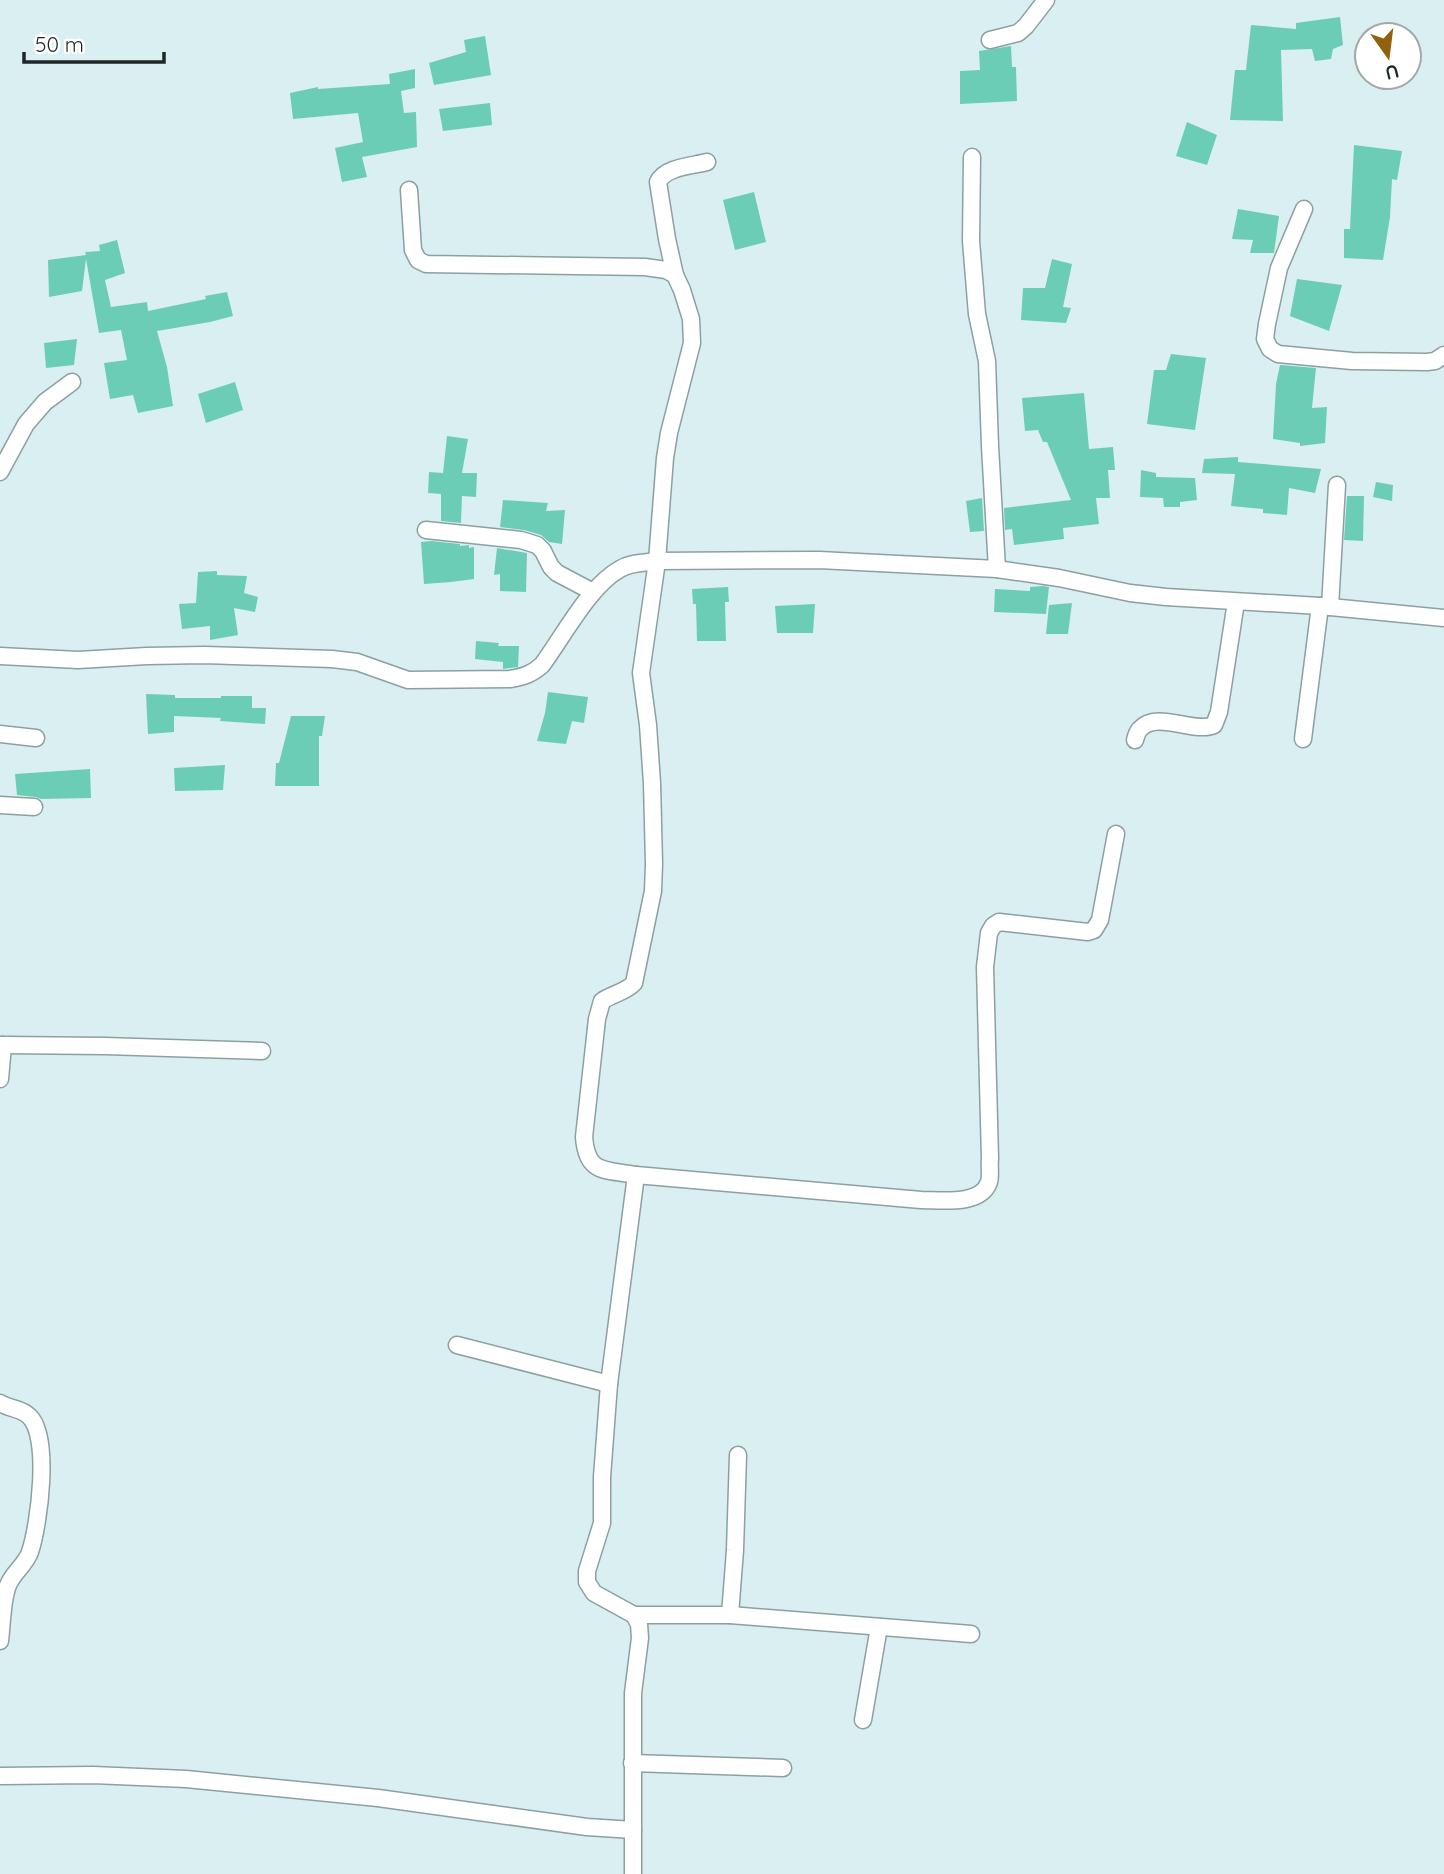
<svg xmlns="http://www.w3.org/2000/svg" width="1444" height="1874" viewBox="0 0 1444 1874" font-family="Quicksand,sans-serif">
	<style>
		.building { fill: #6ccdb7 }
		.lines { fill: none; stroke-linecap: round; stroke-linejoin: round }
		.minor-casing { stroke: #8ca0a2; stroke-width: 19 }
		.minor { stroke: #fff; stroke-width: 16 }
	</style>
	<rect width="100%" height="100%" fill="#d9eff1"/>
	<g class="building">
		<path d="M 1340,17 L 1343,45 L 1333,49 L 1331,59 L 1315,61 L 1312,49 L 1281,50 L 1283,121 L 1230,120 L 1235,70 L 1246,70 L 1251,25 L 1296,29 L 1296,23 Z"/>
		<path d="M 485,36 L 491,75 L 434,85 L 429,63 L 466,52 L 464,40 Z"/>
		<path d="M 1011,46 L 1012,67 L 1016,67 L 1017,101 L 960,104 L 960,71 L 980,70 L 979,51 Z"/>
		<path d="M 415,69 L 415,88 L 401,91 L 404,113 L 416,112 L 417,147 L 362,157 L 367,177 L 342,182 L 335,148 L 363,142 L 358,113 L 293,119 L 290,93 L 318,87 L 318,89 L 390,84 L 389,74 Z"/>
		<path d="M 490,103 L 492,125 L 443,131 L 439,109 Z"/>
		<path d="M 1187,122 L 1217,135 L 1207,165 L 1176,156 Z"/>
		<path d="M 1354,145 L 1402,151 L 1397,180 L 1392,179 L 1390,217 L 1383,260 L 1344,258 L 1344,229 L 1350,229 Z"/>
		<path d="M 754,192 L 766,242 L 735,250 L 723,200 Z"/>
		<path d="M 1238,209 L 1279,216 L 1274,253 L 1250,253 L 1253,240 L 1232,239 Z"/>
		<path d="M 117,240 L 125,273 L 105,280 L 111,307 L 147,302 L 148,311 L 206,299 L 205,296 L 227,292 L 233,316 L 210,322 L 157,331 L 167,367 L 173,406 L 138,413 L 133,395 L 110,399 L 104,363 L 127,360 L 121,330 L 99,333 L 86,259 L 82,291 L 49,297 L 48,260 L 86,255 L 85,252 L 100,251 L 99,245 Z"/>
		<path d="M 1052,259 L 1072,264 L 1063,307 L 1071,308 L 1066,323 L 1021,320 L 1023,288 L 1045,288 Z"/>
		<path d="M 1297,279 L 1342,285 L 1329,331 L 1290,316 Z"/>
		<path d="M 77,339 L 74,365 L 46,368 L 44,343 Z"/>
		<path d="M 1171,354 L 1206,358 L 1195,430 L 1147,424 L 1154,370 L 1166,370 Z"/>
		<path d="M 1280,365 L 1316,368 L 1312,408 L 1327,407 L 1325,443 L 1300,446 L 1300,443 L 1273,439 L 1276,384 Z"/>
		<path d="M 235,382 L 243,410 L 206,423 L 198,394 Z"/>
		<path d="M 1084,393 L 1089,449 L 1113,447 L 1115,470 L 1108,470 L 1110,498 L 1096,498 L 1099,524 L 1063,528 L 1064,539 L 1014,545 L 1012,529 L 1005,530 L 1004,508 L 1071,500 L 1047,442 L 1043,442 L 1038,430 L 1025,431 L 1022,398 Z"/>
		<path d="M 447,436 L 468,439 L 462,473 L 477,473 L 476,497 L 462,496 L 461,523 L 441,521 L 441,494 L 428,493 L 429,472 L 443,473 Z"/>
		<path d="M 1238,457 L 1238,462 L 1321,469 L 1315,493 L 1289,488 L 1287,515 L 1263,513 L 1263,509 L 1231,506 L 1235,474 L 1202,473 L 1204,459 Z"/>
		<path d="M 1141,470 L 1156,473 L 1156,477 L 1195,478 L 1197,500 L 1180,502 L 1180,507 L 1164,507 L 1163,498 L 1140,497 Z"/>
		<path d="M 1376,482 L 1393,485 L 1392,501 L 1373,497 Z"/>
		<path d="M 1347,496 L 1364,496 L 1363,541 L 1344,540 Z"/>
		<path d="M 982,498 L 984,531 L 970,532 L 966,501 Z"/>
		<path d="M 503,500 L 548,503 L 546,511 L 565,510 L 562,544 L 549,542 L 541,535 L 524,530 L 500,527 Z"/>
		<path d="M 431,541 L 460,544 L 460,546 L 469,545 L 469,548 L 474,547 L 474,579 L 451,582 L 424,584 L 421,542 Z"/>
		<path d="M 497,548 L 527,553 L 526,592 L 500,591 L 500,574 L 494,575 Z"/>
		<path d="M 217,571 L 217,575 L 247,576 L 244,593 L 258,597 L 255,612 L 234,608 L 238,635 L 210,640 L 210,626 L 182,629 L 179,604 L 196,603 L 198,572 Z"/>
		<path d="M 1043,586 L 1049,587 L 1046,614 L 994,612 L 995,589 L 1030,591 L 1030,587 Z"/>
		<path d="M 728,587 L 729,602 L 725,602 L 726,641 L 697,641 L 696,604 L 693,604 L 692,589 Z"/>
		<path d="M 1072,603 L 1068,634 L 1046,634 L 1049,605 Z"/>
		<path d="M 815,604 L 813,633 L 777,633 L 775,606 Z"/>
		<path d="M 476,641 L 499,643 L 498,646 L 519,646 L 518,667 L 503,669 L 503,662 L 475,659 Z"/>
		<path d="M 548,692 L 588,697 L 584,723 L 572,721 L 566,744 L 537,741 L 545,713 Z"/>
		<path d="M 146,694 L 175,695 L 175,698 L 221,698 L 221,696 L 252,696 L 252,708 L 266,708 L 265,724 L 220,721 L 221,718 L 174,716 L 174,732 L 148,734 Z"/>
		<path d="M 291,716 L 325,716 L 322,736 L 319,736 L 319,786 L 275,786 L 276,763 L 279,763 Z"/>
		<path d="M 225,765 L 223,790 L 175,791 L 174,768 Z"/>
		<path d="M 90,769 L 91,798 L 41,799 L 35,797 L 17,795 L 15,774 Z"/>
	</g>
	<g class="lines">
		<defs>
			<g id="minor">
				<path d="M 990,40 L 1018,33 L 1026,26 L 1046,0"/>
				<path d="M 972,157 L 971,241 L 977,314 L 987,361 L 990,446 L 997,569"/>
				<path d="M 409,190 L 413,250 L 418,260 L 426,264 L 645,267 L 666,270 L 675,275 L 682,290 L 691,319 L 692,343 L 669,433 L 665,458 L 657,561 L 641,673 L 648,725 L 652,783 L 654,864 L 653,891 L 634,983 C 626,992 612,994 602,1001 L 597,1019 L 584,1137 C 587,1175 605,1169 636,1175 L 921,1200 C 941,1200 981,1206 989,1182 C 991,1176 989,1166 990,1159 L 985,967 L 989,933 L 993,926 L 999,922 L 1088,932 L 1094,930 L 1100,920 L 1116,834"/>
				<path d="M 1304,209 L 1279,268 L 1267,324 L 1265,339 L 1270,349 L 1278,354 L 1352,361 L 1427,362 L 1435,361 L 1444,355"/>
				<path d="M 675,275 L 667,239 L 658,182 C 665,167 692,166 707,162"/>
				<path d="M 0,472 L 26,424 L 45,402 L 72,382"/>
				<path d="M 426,530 L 521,540 L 537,545 L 543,551 L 551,567 L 557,573 L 593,592"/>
				<path d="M 1330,607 L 1337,485"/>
				<path d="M 0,656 L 78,660 L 147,656 L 204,655 L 332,659 L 357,662 L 408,680 L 510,679 C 523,677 532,674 542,665 C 563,637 589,586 620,569 C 631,562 645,563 657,561 L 819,560 L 997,569 L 1059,578 L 1130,593 L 1166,597 L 1320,606 L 1444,618"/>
				<path d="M 0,734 L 36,738"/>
				<path d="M 1303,739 L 1320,606"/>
				<path d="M 1135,740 C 1136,736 1137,732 1140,729 C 1157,710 1194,734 1214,725 L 1219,712 L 1236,602"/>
				<path d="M 0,805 L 34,807"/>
				<path d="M 0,1045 L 3,1045 L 0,1079"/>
				<path d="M 3,1045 L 105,1046 L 262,1051"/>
				<path d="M 457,1345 L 609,1384"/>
				<path d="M 0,1403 C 9,1409 21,1408 29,1416 C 51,1436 39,1525 30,1552 C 25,1566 11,1574 7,1588 C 2,1604 2,1624 0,1641"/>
				<path d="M 634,1615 L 730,1615 L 971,1634"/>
				<path d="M 730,1615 L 735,1550 L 738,1455"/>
				<path d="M 863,1720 L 879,1627"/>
				<path d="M 632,1763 L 783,1768"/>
				<path d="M 0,1776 L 93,1775 L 186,1779 L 378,1798 L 587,1827 L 633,1830 L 633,1693 L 640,1638 L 639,1624 L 634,1615 L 594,1593 L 587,1582 L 587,1571 L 602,1523 L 602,1477 L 609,1384 L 636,1175"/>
				<path d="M 633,1830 L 633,1874"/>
			</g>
		</defs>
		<use href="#minor" class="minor-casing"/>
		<use href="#minor" class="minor"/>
	</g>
	<g transform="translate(1388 56) rotate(166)"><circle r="33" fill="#ffffff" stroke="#a5a8a9" stroke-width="2"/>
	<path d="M0-5L12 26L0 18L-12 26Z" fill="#91610e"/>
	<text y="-10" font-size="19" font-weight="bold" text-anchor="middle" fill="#1e2627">U</text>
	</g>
	<path d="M24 52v10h140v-10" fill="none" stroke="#1e2627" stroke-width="3.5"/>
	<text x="35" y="52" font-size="21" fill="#1e2627" stroke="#ffffff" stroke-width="5" paint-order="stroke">50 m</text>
</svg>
